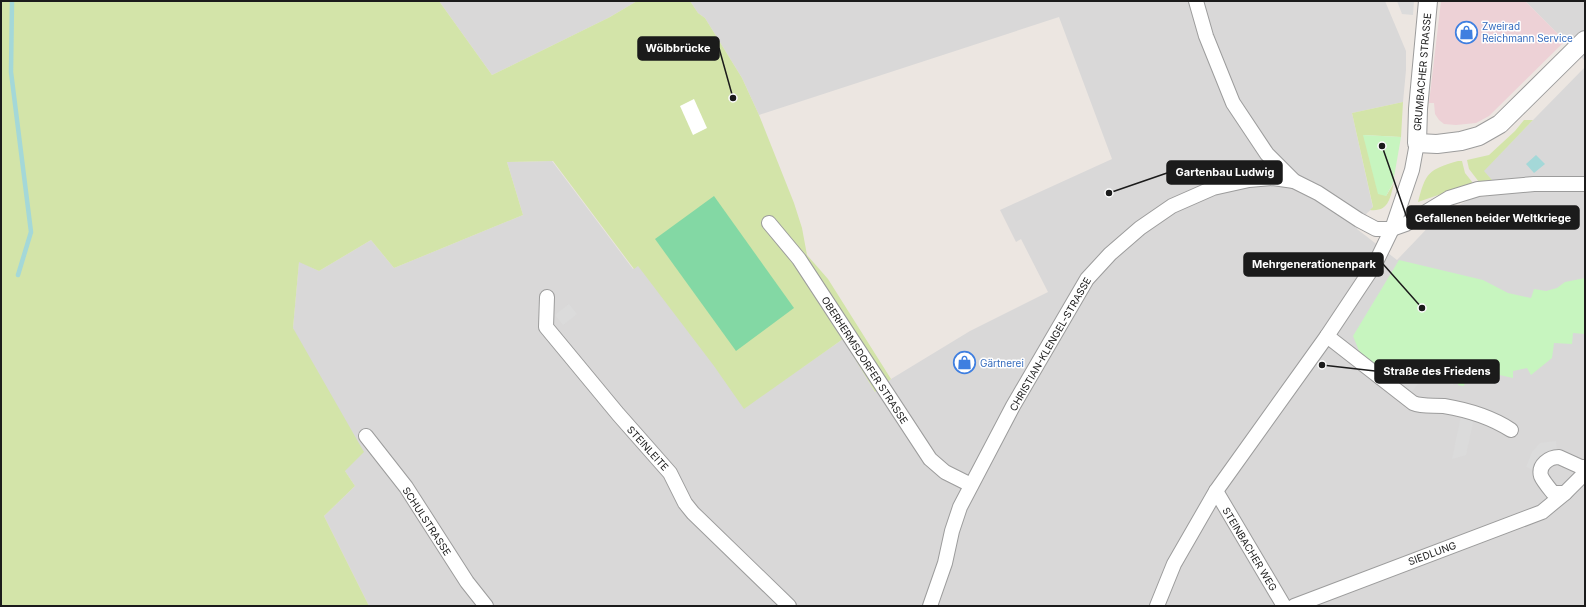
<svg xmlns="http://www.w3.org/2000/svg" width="1586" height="607" viewBox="0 0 1586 607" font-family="Inter,sans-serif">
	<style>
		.residential { fill: #d9d8d8 }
		.commercial { fill: #edd1d6 }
		.grass { fill: #d3e4a9 }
		.park { fill: #c7f5bf }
		.pitch { fill: #83d8a4 }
		.parking { fill: #dbdbdb }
		.water { fill: #a4d8d8 }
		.pier { fill: #fff }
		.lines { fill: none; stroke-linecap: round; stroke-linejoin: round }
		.stream { stroke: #a4d8d8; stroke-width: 4.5 }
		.minor-casing { stroke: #9c9c9c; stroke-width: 16 }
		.tertiary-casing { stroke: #9c9c9c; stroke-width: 20 }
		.minor { stroke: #fff; stroke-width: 14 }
		.tertiary { stroke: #fff; stroke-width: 18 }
		.labels { text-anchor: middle; stroke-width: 3; stroke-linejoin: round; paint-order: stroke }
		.shop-label { font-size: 10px; fill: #366cbe; stroke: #fff; text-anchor: start }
		.street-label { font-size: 10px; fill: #1b1b1b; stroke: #fff }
		.leader { fill: none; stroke: #1b1b1b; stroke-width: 1.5 }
		.callout-dot { fill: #1b1b1b; stroke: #fff; stroke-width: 1.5 }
		.callout { fill: #1b1b1b; stroke: #1b1b1b; stroke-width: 1.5 }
		.callout-label { font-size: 11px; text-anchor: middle; font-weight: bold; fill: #fff }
	</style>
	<rect width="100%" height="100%" fill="#ece6e1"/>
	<g class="residential">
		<path d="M 439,1 L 637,1 L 610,17 L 492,75 Z"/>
		<path d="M 690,1 L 1385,1 L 1406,51 L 1406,70 L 1403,102 L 1352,113 L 1373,208 L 1367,213 L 1357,229 L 1397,260 L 1439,216 L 1474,197 L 1489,196 L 1492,180 L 1483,171 L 1585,67 L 1585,606 L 369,606 L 324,516 L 355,486 L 345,471 L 293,328 L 299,261 L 319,271 L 371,240 L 394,268 L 523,215 L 507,162 L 552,161 L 633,269 L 638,265 L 715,366 L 744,408 L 843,339 L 875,392 L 891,379 L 970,331 L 1048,292 L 1021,239 L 1016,242 L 1000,210 L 1112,159 L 1059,17 L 759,115 L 742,78 L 705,18 L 698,13 Z"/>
		<path d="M 1525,1 L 1585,1 L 1585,61 Z"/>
	</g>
	<path class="commercial" d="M 1441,1 L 1525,1 L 1565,41 L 1489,116 L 1476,123 L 1456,125 L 1444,124 L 1439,120 L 1435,114 L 1434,103 L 1429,103 Z"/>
	<g class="grass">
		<path d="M 1,1 L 439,1 L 492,75 L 610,17 L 637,1 L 690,1 L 698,13 L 705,18 L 742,78 L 759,115 L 794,203 L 802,228 L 807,255 L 828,279 L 891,379 L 875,392 L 843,339 L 744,409 L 714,366 L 638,266 L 634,269 L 553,161 L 507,162 L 523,215 L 394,268 L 371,240 L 319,271 L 299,262 L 293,328 L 364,452 L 345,471 L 355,486 L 324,516 L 369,606 L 1,606 Z"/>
		<path d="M 1403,102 L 1401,137 L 1364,135 L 1386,196 L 1394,183 C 1390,198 1389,212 1370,210 L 1373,207 L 1352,113 Z"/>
		<path d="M 1524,120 L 1533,120 L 1484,171 L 1492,180 L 1479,182 L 1469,169 L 1467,160 L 1489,155 L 1515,131 Z"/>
		<path d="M 1458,161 L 1462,161 L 1465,173 L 1473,183 L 1418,202 C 1426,172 1428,170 1458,161 Z"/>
	</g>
	<g class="park">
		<path d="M 1363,135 L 1401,137 L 1393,183 L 1386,196 L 1378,194 Z"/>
		<path d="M 1399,260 L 1483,280 L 1508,293 L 1531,298 L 1534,289 L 1546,291 L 1557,288 L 1565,282 L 1585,278 L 1585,334 L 1573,333 L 1572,344 L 1554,343 L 1552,358 L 1531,375 L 1527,368 L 1513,371 L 1513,378 L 1468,368 L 1464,386 L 1458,385 L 1460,375 L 1428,369 L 1426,380 L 1420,382 L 1394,362 L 1384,374 L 1359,351 L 1353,336 Z"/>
	</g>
	<path class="pitch" d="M 714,196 L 794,308 L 736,351 L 655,239 Z"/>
	<g class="parking">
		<path d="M 1397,1 L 1414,1 L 1413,15 L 1402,14 Z"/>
		<path d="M 569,304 L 577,314 L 563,325 L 555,315 Z"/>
		<path d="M 1394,362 L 1420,382 L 1410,394 L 1384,374 Z"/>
		<path d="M 1428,369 L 1455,374 L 1453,385 L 1426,380 Z"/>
		<path d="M 1461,416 L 1474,418 L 1466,455 L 1452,459 Z"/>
		<path d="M 1556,441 L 1557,452 L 1536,471 L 1526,467 L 1532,452 L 1540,443 Z"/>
	</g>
	<path class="water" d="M 1536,155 L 1545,164 L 1534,173 L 1526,164 Z"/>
	<path class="pier" d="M 694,99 L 707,128 L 693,135 L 680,106 Z"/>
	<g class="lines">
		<path class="stream" d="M 12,1 L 11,72 L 31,232 L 18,275"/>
		<defs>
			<g id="minor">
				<path d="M 1196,1 L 1206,36 L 1233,103 L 1267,154 L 1294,181 L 1318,193 L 1359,220 L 1376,229 L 1392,229 L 1406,224 L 1449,198 L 1478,189 L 1534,184 L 1585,184"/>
				<path d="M 769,223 L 799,259 L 930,459 L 945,472 L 971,485"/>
				<path d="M 547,297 L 546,327 L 618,414 L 670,473 L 685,503 L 693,513 L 789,606"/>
				<path d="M 1327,336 L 1413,403 C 1423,407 1433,405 1444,406 C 1468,410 1491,417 1511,430"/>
				<path d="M 366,436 L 406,487 L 467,582 L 486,606"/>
				<path d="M 1585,467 L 1581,467 L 1559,457 C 1549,457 1538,465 1541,476 C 1543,481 1549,488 1553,493 L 1565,493 L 1585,473"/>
				<path d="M 1216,491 L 1284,606"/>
				<path d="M 930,606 L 945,563 L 952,531 L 960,507 L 1013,406 L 1087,279 L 1110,254 L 1140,228 L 1172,206 L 1213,188 L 1249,180 L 1273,178 L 1294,181"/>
				<path d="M 1157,606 L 1174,564 L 1216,491 L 1327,336 L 1375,264 L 1392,229 L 1412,170 L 1417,143"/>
				<path d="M 1294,606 L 1542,512 L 1565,493"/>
			</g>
			<path id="tertiary" d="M 1428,1 L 1418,109 L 1417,143 L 1437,144 L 1461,141 L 1479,136 L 1500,124 L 1585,40"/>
		</defs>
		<use href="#minor" class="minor-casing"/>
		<use href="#tertiary" class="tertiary-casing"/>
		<use href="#minor" class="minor"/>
		<use href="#tertiary" class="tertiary"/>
	</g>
	<defs>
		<symbol id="shop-ring" viewBox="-11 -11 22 22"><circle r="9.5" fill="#fff" stroke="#3f7fe0" stroke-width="1.5"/><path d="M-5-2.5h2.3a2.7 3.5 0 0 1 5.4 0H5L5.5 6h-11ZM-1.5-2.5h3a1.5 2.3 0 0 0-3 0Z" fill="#3f7fe0"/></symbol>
	</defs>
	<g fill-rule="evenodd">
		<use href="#shop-ring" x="1454" y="20" width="25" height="25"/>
		<use href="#shop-ring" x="952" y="350" width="25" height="25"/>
	</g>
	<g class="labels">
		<g class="shop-label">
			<text x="1482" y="30">Zweirad<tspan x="1482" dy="12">Reichmann Service</tspan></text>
			<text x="980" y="367">Gärtnerei</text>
		</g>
		<g class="street-label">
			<text transform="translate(1422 72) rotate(-85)" y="4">GRUMBACHER STRASSE</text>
			<text transform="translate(1050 344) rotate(-60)" y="4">CHRISTIAN-KLENGEL-STRASSE</text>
			<text transform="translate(865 360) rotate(57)" y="4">OBERHERMSDORFER STRASSE</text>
			<text transform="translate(648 448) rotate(48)" y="4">STEINLEITE</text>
			<text transform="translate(427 521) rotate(57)" y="4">SCHULSTRASSE</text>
			<text transform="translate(1250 549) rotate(59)" y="4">STEINBACHER WEG</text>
			<text transform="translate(1432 553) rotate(-20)" y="4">SIEDLUNG</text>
		</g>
	</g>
	<path class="leader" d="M733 98L719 48M1109 193L1167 173M1382 146L1407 218M1422 308L1383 264M1322 365L1375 371"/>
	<g class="callout-dot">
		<circle cx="733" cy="98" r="4"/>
		<circle cx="1109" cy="193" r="4"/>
		<circle cx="1382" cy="146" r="4"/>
		<circle cx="1422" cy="308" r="4"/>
		<circle cx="1322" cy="365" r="4"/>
	</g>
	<g class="callout">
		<rect x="638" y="37" width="81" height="23" rx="4"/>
		<rect x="1167" y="161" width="115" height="23" rx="4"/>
		<rect x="1407" y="206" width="172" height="23" rx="4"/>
		<rect x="1244" y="253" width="139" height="23" rx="4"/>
		<rect x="1375" y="360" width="124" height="23" rx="4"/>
	</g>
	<g class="callout-label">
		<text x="678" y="52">Wölbbrücke</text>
		<text x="1225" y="176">Gartenbau Ludwig</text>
		<text x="1493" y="222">Gefallenen beider Weltkriege</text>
		<text x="1314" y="268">Mehrgenerationenpark</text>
		<text x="1437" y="375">Straße des Friedens</text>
	</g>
	<rect width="1586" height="607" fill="none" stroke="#1b1b1b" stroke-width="4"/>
</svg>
